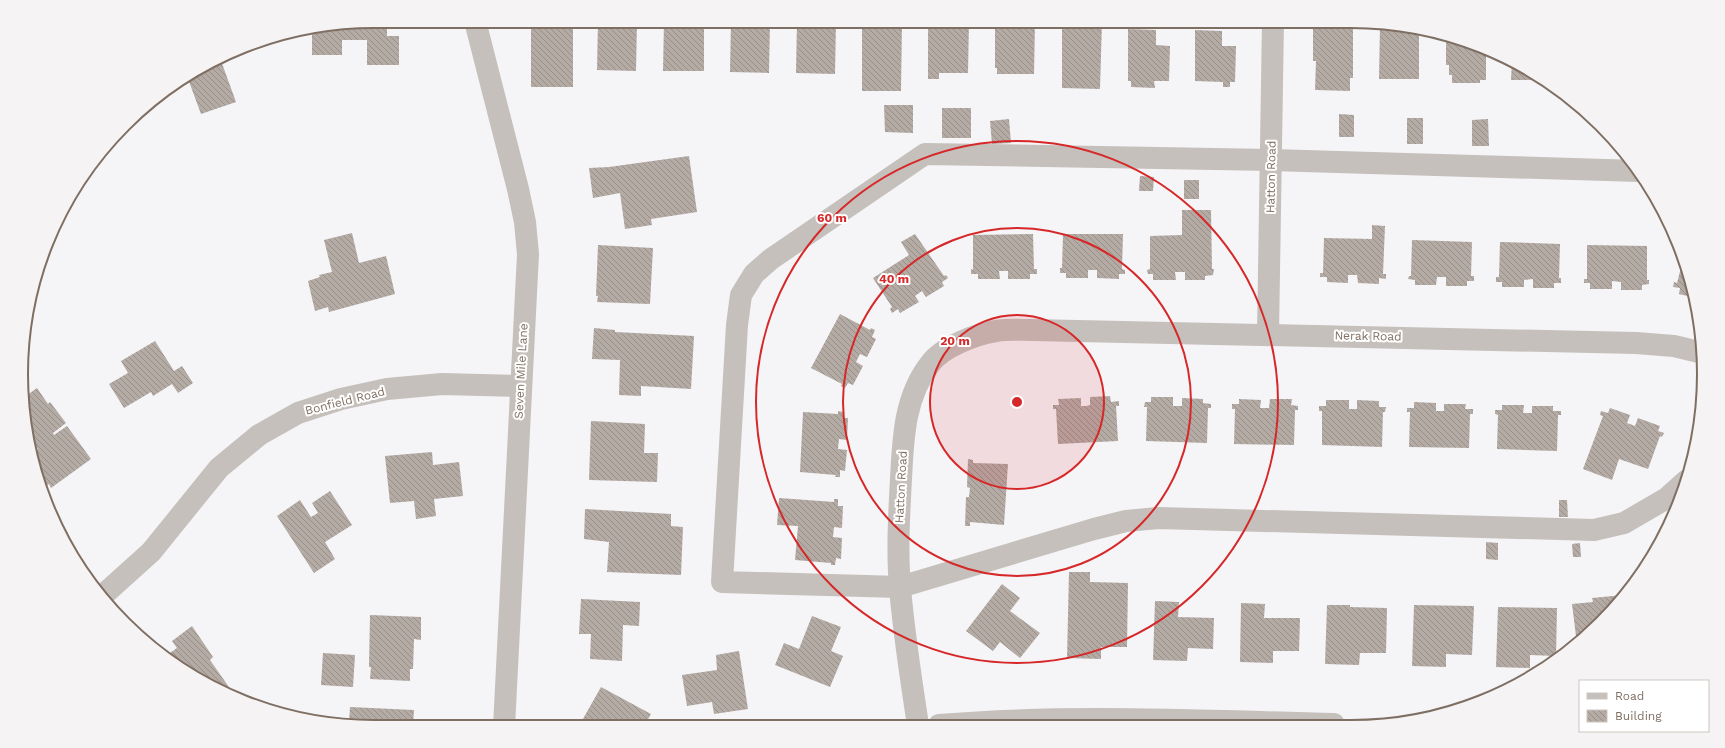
<svg xmlns="http://www.w3.org/2000/svg" width="1725" height="748" viewBox="0 0 1725 748" font-family="'Work Sans',sans-serif">
	<style>
		.building { fill: url(#building-back-hatch) }
		.lines { fill: none; stroke-linecap: round; stroke-linejoin: round }
		.minor { stroke: #c5c0bc; stroke-width: 22 }
		.ring { fill: none; stroke: #d62828; stroke-width: 2 }
		.labels { text-anchor: middle; stroke-width: 4; stroke-linejoin: round; paint-order: stroke }
		.street-label { font-size: 12px; fill: #7f6f63; stroke: #fff }
		.rim { fill: none; stroke: #7f6f63; stroke-width: 2 }
		.centre { fill: #d62828; stroke: #fff; stroke-width: 2 }
		.ring-label { font-size: 12px; text-anchor: middle; font-weight: bold; fill: #d62828; stroke: #fff; stroke-width: 4; stroke-linejoin: round; paint-order: stroke }
	</style>
	<defs>
		<pattern id="building-back-hatch" width="6" height="6" patternUnits="userSpaceOnUse"><rect width="6" height="6" fill="#b4aba5"/><path d="M-1 5l2 2M0 0l6 6M5-1l2 2" fill="none" stroke="#988f8a"/></pattern>
	</defs>
	<rect width="100%" height="100%" fill="#f5f4f7"/>
	<g class="building">
		<path d="M 374,21 L 387,21 L 387,36 L 399,36 L 399,65 L 367,65 L 367,40 L 342,40 L 342,55 L 312,55 L 312,31 Z"/>
		<rect x="531" y="21" width="42" height="66"/>
		<path d="M 598,21 L 637,21 L 636,71 L 597,70 Z"/>
		<path d="M 664,21 L 704,21 L 704,71 L 663,71 Z"/>
		<path d="M 731,21 L 770,21 L 769,73 L 730,72 Z"/>
		<path d="M 797,21 L 836,21 L 835,74 L 796,73 Z"/>
		<path d="M 862,21 L 902,21 L 901,91 L 862,91 Z"/>
		<path d="M 928,21 L 969,21 L 968,73 L 939,73 L 939,79 L 928,79 Z"/>
		<path d="M 995,21 L 1035,21 L 1034,74 L 997,74 L 997,68 L 995,68 Z"/>
		<path d="M 1062,21 L 1102,21 L 1100,89 L 1062,88 Z"/>
		<path d="M 1313,21 L 1353,21 L 1353,78 L 1350,78 L 1350,91 L 1315,90 L 1316,61 L 1313,61 Z"/>
		<path d="M 1380,26 L 1419,32 L 1419,79 L 1379,79 Z"/>
		<path d="M 1128,29 L 1156,30 L 1156,45 L 1170,46 L 1169,81 L 1154,81 L 1155,88 L 1131,87 L 1131,81 L 1128,81 Z"/>
		<path d="M 1195,30 L 1222,31 L 1222,46 L 1236,46 L 1235,82 L 1230,82 L 1230,87 L 1223,87 L 1223,82 L 1195,81 Z"/>
		<path d="M 1446,37 L 1465,40 L 1486,49 L 1486,80 L 1480,80 L 1480,83 L 1452,83 L 1452,75 L 1449,75 L 1449,65 L 1446,65 Z"/>
		<path d="M 220,58 L 236,102 L 201,114 L 187,76 L 197,68 Z"/>
		<path d="M 1512,61 L 1528,68 L 1544,80 L 1511,80 Z"/>
		<path d="M 884,105 L 913,105 L 913,133 L 885,132 Z"/>
		<rect x="942" y="108" width="29" height="30"/>
		<path d="M 1339,114 L 1354,115 L 1354,137 L 1339,137 Z"/>
		<rect x="1407" y="118" width="16" height="26"/>
		<path d="M 1009,119 L 1011,143 L 992,144 L 990,121 Z"/>
		<path d="M 1488,119 L 1489,146 L 1472,146 L 1472,120 Z"/>
		<path d="M 689,156 L 697,212 L 651,219 L 652,225 L 625,229 L 620,193 L 593,198 L 589,168 L 609,167 Z"/>
		<path d="M 1140,176 L 1154,177 L 1153,191 L 1139,191 Z"/>
		<rect x="1184" y="180" width="15" height="19"/>
		<path d="M 1182,210 L 1211,210 L 1212,269 L 1214,269 L 1213,275 L 1205,276 L 1205,280 L 1185,280 L 1185,272 L 1175,272 L 1176,280 L 1153,280 L 1153,274 L 1148,274 L 1147,270 L 1150,269 L 1150,236 L 1182,235 Z"/>
		<path d="M 1372,225 L 1385,226 L 1383,274 L 1386,274 L 1386,279 L 1379,278 L 1379,284 L 1358,283 L 1357,275 L 1348,275 L 1348,283 L 1327,282 L 1327,277 L 1320,277 L 1320,273 L 1323,273 L 1324,238 L 1372,239 Z"/>
		<path d="M 352,233 L 359,263 L 386,256 L 395,294 L 329,312 L 328,307 L 315,311 L 308,281 L 320,277 L 319,275 L 332,272 L 324,240 Z"/>
		<path d="M 915,234 L 944,276 L 946,275 L 948,278 L 942,282 L 944,286 L 926,297 L 922,291 L 915,296 L 919,302 L 900,313 L 898,309 L 892,313 L 890,309 L 892,307 L 873,278 L 909,255 L 901,242 Z"/>
		<path d="M 1033,234 L 1034,269 L 1037,269 L 1037,274 L 1030,274 L 1030,279 L 1008,279 L 1008,271 L 999,271 L 1000,279 L 978,279 L 978,274 L 971,274 L 971,269 L 973,270 L 973,235 Z"/>
		<path d="M 1063,234 L 1123,234 L 1122,269 L 1125,270 L 1125,274 L 1119,274 L 1119,279 L 1097,278 L 1097,270 L 1088,270 L 1088,278 L 1066,278 L 1066,273 L 1060,273 L 1060,268 L 1062,268 Z"/>
		<path d="M 1412,240 L 1472,242 L 1471,276 L 1474,276 L 1474,281 L 1467,281 L 1467,286 L 1446,286 L 1446,277 L 1437,277 L 1436,285 L 1415,285 L 1415,280 L 1408,279 L 1409,276 L 1411,276 Z"/>
		<path d="M 1500,242 L 1560,244 L 1559,278 L 1561,278 L 1561,283 L 1554,283 L 1554,288 L 1533,288 L 1533,279 L 1524,280 L 1524,287 L 1502,287 L 1502,282 L 1496,282 L 1496,277 L 1499,277 Z"/>
		<path d="M 598,245 L 653,248 L 650,304 L 597,302 L 598,296 L 596,296 Z"/>
		<path d="M 1587,245 L 1647,246 L 1647,280 L 1649,280 L 1649,284 L 1642,285 L 1642,290 L 1621,290 L 1621,282 L 1612,281 L 1612,289 L 1590,289 L 1590,283 L 1584,283 L 1584,279 L 1587,279 Z"/>
		<path d="M 1683,260 L 1692,283 L 1695,298 L 1679,294 L 1680,288 L 1673,287 L 1674,282 L 1677,283 Z"/>
		<path d="M 840,314 L 870,330 L 871,328 L 875,330 L 872,337 L 876,339 L 867,357 L 860,354 L 856,362 L 863,366 L 853,385 L 848,383 L 845,388 L 841,386 L 842,384 L 811,368 Z"/>
		<path d="M 594,328 L 615,330 L 615,332 L 694,336 L 691,389 L 641,386 L 641,396 L 619,395 L 620,360 L 592,359 Z"/>
		<path d="M 155,341 L 174,371 L 182,366 L 193,383 L 178,393 L 172,384 L 153,396 L 151,392 L 124,408 L 109,384 L 128,373 L 121,361 Z"/>
		<path d="M 37,388 L 48,404 L 50,402 L 66,423 L 53,433 L 54,435 L 67,426 L 91,459 L 51,488 L 49,484 L 45,487 L 32,453 L 38,449 L 27,434 L 23,398 Z"/>
		<path d="M 1110,396 L 1111,402 L 1119,401 L 1119,406 L 1116,406 L 1118,441 L 1058,444 L 1056,409 L 1053,409 L 1053,405 L 1059,405 L 1058,399 L 1081,398 L 1081,406 L 1086,406 L 1090,405 L 1090,397 Z"/>
		<path d="M 1151,397 L 1173,397 L 1173,406 L 1182,406 L 1182,398 L 1203,399 L 1203,403 L 1211,404 L 1211,408 L 1208,408 L 1207,443 L 1146,441 L 1147,407 L 1144,407 L 1145,402 L 1151,402 Z"/>
		<path d="M 1239,399 L 1261,400 L 1260,408 L 1269,408 L 1270,399 L 1292,399 L 1291,405 L 1298,406 L 1298,410 L 1295,410 L 1294,445 L 1234,444 L 1235,409 L 1232,409 L 1232,404 L 1239,404 Z"/>
		<path d="M 1326,400 L 1349,400 L 1349,409 L 1357,409 L 1357,400 L 1379,401 L 1379,407 L 1386,407 L 1385,412 L 1383,412 L 1382,447 L 1322,445 L 1322,411 L 1319,411 L 1319,406 L 1326,406 Z"/>
		<path d="M 1414,402 L 1436,403 L 1436,411 L 1444,411 L 1444,404 L 1466,404 L 1465,409 L 1473,409 L 1473,414 L 1470,414 L 1469,448 L 1409,447 L 1410,412 L 1407,412 L 1407,408 L 1414,408 Z"/>
		<path d="M 1502,405 L 1524,405 L 1523,413 L 1532,413 L 1532,406 L 1553,406 L 1553,411 L 1561,411 L 1561,415 L 1558,415 L 1557,451 L 1497,449 L 1498,415 L 1495,414 L 1495,410 L 1502,410 Z"/>
		<path d="M 1610,408 L 1630,415 L 1627,423 L 1635,426 L 1638,418 L 1660,426 L 1658,431 L 1664,433 L 1662,437 L 1660,436 L 1648,469 L 1619,459 L 1612,480 L 1583,469 L 1603,416 L 1600,415 L 1601,411 L 1608,413 Z"/>
		<path d="M 838,411 L 843,412 L 843,418 L 848,418 L 847,440 L 839,439 L 838,449 L 847,450 L 845,471 L 840,470 L 840,477 L 835,477 L 836,475 L 800,472 L 803,412 L 838,414 Z"/>
		<path d="M 591,421 L 645,424 L 644,453 L 658,453 L 657,482 L 589,480 Z"/>
		<path d="M 432,452 L 433,465 L 459,462 L 463,496 L 434,499 L 436,516 L 416,519 L 414,501 L 390,503 L 385,456 Z"/>
		<path d="M 968,459 L 973,460 L 973,463 L 1008,464 L 1004,525 L 970,522 L 970,526 L 965,526 L 966,497 L 969,497 L 970,488 L 967,487 Z"/>
		<path d="M 330,491 L 352,525 L 325,542 L 335,559 L 314,573 L 277,516 L 300,500 L 311,517 L 318,513 L 312,503 Z"/>
		<path d="M 779,498 L 834,502 L 834,499 L 838,499 L 838,506 L 843,506 L 842,528 L 834,527 L 833,537 L 842,538 L 841,559 L 836,558 L 835,565 L 831,565 L 831,563 L 795,560 L 798,526 L 777,525 Z"/>
		<path d="M 1559,500 L 1567,500 L 1568,517 L 1559,517 Z"/>
		<path d="M 585,509 L 671,514 L 671,526 L 683,527 L 681,575 L 607,572 L 609,542 L 584,539 Z"/>
		<path d="M 1486,542 L 1498,543 L 1498,560 L 1486,559 Z"/>
		<path d="M 1580,543 L 1581,557 L 1573,557 L 1572,544 Z"/>
		<path d="M 1069,572 L 1090,572 L 1090,582 L 1128,583 L 1127,647 L 1101,647 L 1101,659 L 1067,658 Z"/>
		<path d="M 1002,584 L 1020,598 L 1010,611 L 1040,633 L 1020,658 L 1000,642 L 993,651 L 966,631 Z"/>
		<path d="M 1623,595 L 1584,640 L 1577,644 L 1572,604 L 1593,602 L 1592,598 Z"/>
		<path d="M 581,599 L 640,602 L 639,626 L 623,625 L 622,661 L 590,659 L 591,634 L 579,634 Z"/>
		<path d="M 1155,601 L 1179,602 L 1178,617 L 1214,618 L 1213,649 L 1188,648 L 1187,661 L 1153,660 Z"/>
		<path d="M 1241,603 L 1265,604 L 1264,618 L 1300,618 L 1299,651 L 1273,651 L 1273,663 L 1240,662 Z"/>
		<path d="M 1327,605 L 1350,605 L 1350,607 L 1387,608 L 1386,653 L 1360,653 L 1359,665 L 1325,664 Z"/>
		<path d="M 1414,605 L 1474,606 L 1472,655 L 1446,654 L 1446,667 L 1412,666 Z"/>
		<path d="M 1498,607 L 1557,608 L 1556,656 L 1530,655 L 1530,668 L 1496,667 Z"/>
		<path d="M 370,615 L 421,617 L 421,640 L 414,639 L 413,669 L 410,669 L 410,681 L 370,679 L 371,667 L 369,667 Z"/>
		<path d="M 812,616 L 841,627 L 831,651 L 843,656 L 830,687 L 775,665 L 784,643 L 799,649 Z"/>
		<path d="M 192,626 L 213,657 L 210,660 L 231,690 L 229,691 L 164,657 L 177,648 L 172,641 Z"/>
		<path d="M 739,651 L 748,709 L 714,714 L 712,702 L 687,706 L 682,675 L 717,670 L 716,655 Z"/>
		<path d="M 323,653 L 355,655 L 353,687 L 321,685 Z"/>
		<path d="M 601,687 L 651,714 L 644,726 L 579,726 Z"/>
		<path d="M 350,707 L 414,710 L 413,727 L 374,727 L 349,723 Z"/>
	</g>
	<g class="lines">
		<g class="minor">
			<path d="M 475,21 L 518,189 L 525,222 L 528,254 L 504,727"/>
			<path d="M 1639,171 L 1271,160 L 925,154 L 771,259 L 754,274 L 741,295 L 737,325 L 722,582 L 900,587 L 1094,529 L 1126,521 L 1158,518 L 1594,530 L 1624,523 L 1667,498 L 1687,480"/>
			<path d="M 1268,334 L 1273,21"/>
			<path d="M 101,597 L 151,552 L 219,468 L 259,435 L 298,413 L 341,399 L 387,389 L 442,384 L 521,386"/>
			<path d="M 918,725 C 911,680 904,634 900,588 C 897,552 899,515 901,479 C 903,440 904,397 930,364 C 942,347 976,334 996,331 C 1008,329 1020,330 1032,330 L 1636,343 L 1674,346 L 1703,353"/>
			<path d="M 939,725 C 1070,714 1202,721 1334,724"/>
		</g>
	</g>
	<circle cx="1017" cy="402" r="87" fill="#d62828" fill-opacity=".12"/>
	<g class="ring">
		<circle cx="1017" cy="402" r="87"/>
		<circle cx="1017" cy="402" r="174"/>
		<circle cx="1017" cy="402" r="261"/>
	</g>
	<g class="labels">
		<g class="street-label">
			<text transform="translate(1271 177) rotate(-89)" y="4">Hatton Road</text>
			<text transform="translate(1368 336) rotate(1)" y="4">Nerak Road</text>
			<text transform="translate(521 371) rotate(-87)" y="4">Seven Mile Lane</text>
			<text transform="translate(345 401) rotate(-14)" y="4">Bonfield Road</text>
			<text transform="translate(901 487) rotate(-87)" y="4">Hatton Road</text>
		</g>
	</g>
	<path d="M0 0H1725V748H0ZM374 28H1351A346 346 0 0 1 1697 374V374A346 346 0 0 1 1351 720H374A346 346 0 0 1 28 374V374A346 346 0 0 1 374 28Z" fill="#f5f3f3" fill-rule="evenodd"/>
	<path class="rim" d="M374 28H1351A346 346 0 0 1 1697 374V374A346 346 0 0 1 1351 720H374A346 346 0 0 1 28 374V374A346 346 0 0 1 374 28Z"/>
	<circle cx="1017" cy="402" r="6" class="centre"/>
	<g class="ring-label">
		<text x="832" y="222">60 m</text>
		<text x="894" y="283">40 m</text>
		<text x="955" y="345">20 m</text>
	</g>
	<rect x="1579" y="680" width="130" height="52" fill="#ffffff" stroke="#ccc5c1"/>
	<rect x="1587" y="693" width="20" height="6" fill="#c5c0bc" stroke="#ccc5c1"/>
	<text x="1615" y="700" font-size="12" fill="#7f6f63">Road</text>
	<rect x="1587" y="710" width="20" height="12" fill="url(#building-back-hatch)" stroke="#ccc5c1"/>
	<text x="1615" y="720" font-size="12" fill="#7f6f63">Building</text>
</svg>
